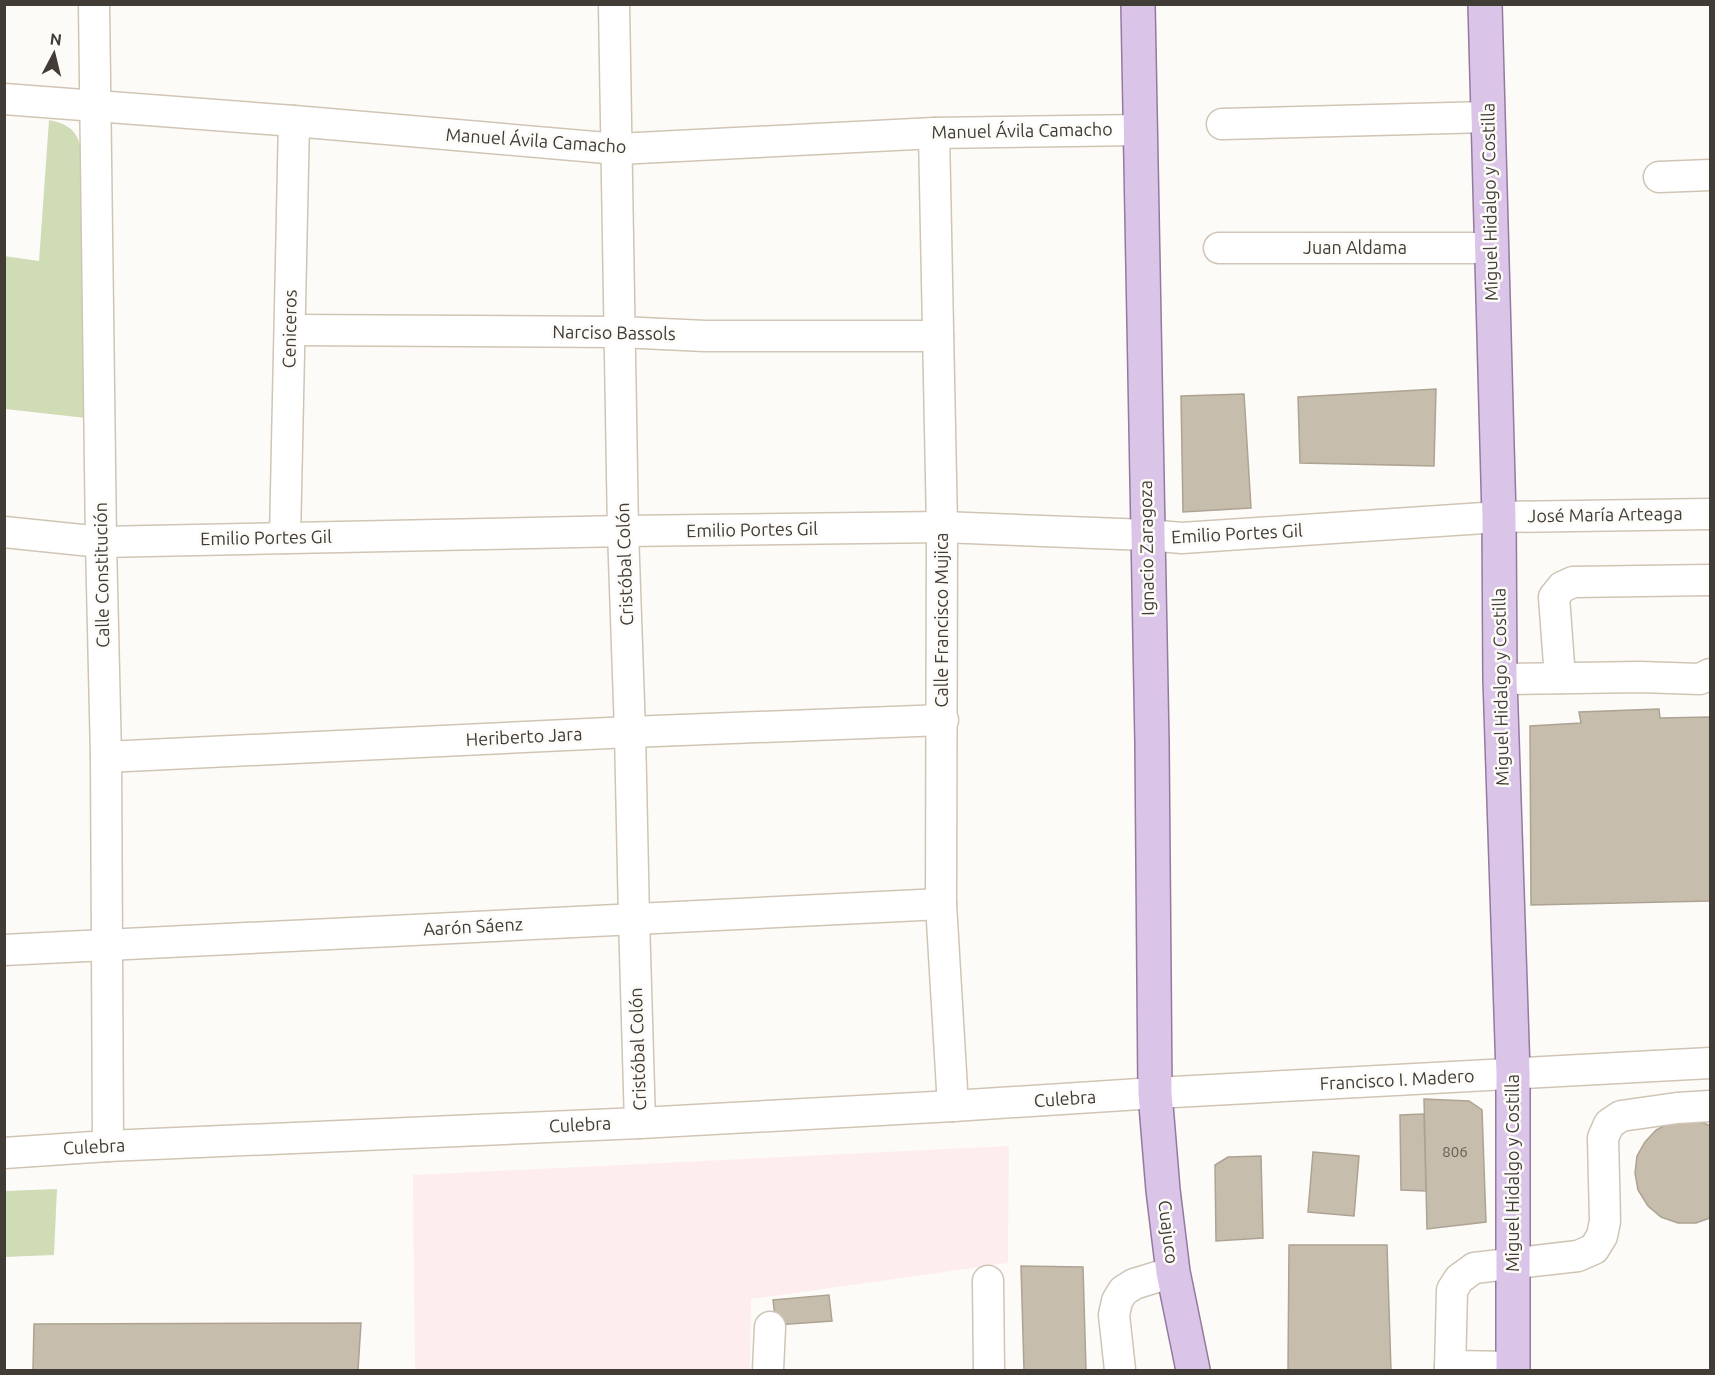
<svg xmlns="http://www.w3.org/2000/svg" width="1715" height="1375" viewBox="0 0 1715 1375" font-family="Ubuntu,sans-serif">
	<style>
		.education { fill: #feedee }
		.green { fill: #d0dcb6 }
		.building { fill: #c7bdac; stroke: #ada392; stroke-width: 1.5 }
		.lines { fill: none; stroke-linecap: round; stroke-linejoin: round }
		.minor-casing { stroke: #d0c5b4; stroke-width: 33 }
		.major-casing { stroke: #947a9e; stroke-width: 36 }
		.minor { stroke: #fff; stroke-width: 30 }
		.major { stroke: #dac4e7; stroke-width: 33 }
		.labels { text-anchor: middle; stroke-width: 5; stroke-linejoin: round; paint-order: stroke }
		.number-label { font-size: 15px; fill: #625c53 }
		.street-label { font-size: 18px; fill: #413c35; stroke: #fdfbf8 }
	</style>
	<rect width="100%" height="100%" fill="#fdfbf8"/>
	<path class="education" d="M 1009,1146 L 1008,1263 L 751,1299 L 750,1370 L 415,1370 L 413,1175 Z"/>
	<g class="green">
		<path d="M 49,120 C 72,125 78,132 82,154 L 86,418 L 5,409 L 4,256 L 39,261 Z"/>
		<path d="M 57,1189 L 54,1255 L 5,1257 L 5,1191 Z"/>
	</g>
	<g class="building">
		<path d="M 1436,389 L 1434,466 L 1300,463 L 1298,397 Z"/>
		<path d="M 1244,394 L 1251,508 L 1183,512 L 1181,396 Z"/>
		<path d="M 1659,709 L 1660,718 L 1710,717 L 1710,901 L 1531,905 L 1530,726 L 1581,723 L 1579,712 Z"/>
		<path d="M 1424,1099 L 1469,1101 L 1482,1110 L 1486,1222 L 1427,1229 Z"/>
		<path d="M 1424,1114 L 1426,1191 L 1401,1190 L 1400,1115 Z"/>
		<path d="M 1688,1120 L 1704,1123 L 1710,1126 L 1710,1218 L 1696,1223 L 1678,1223 L 1661,1217 L 1648,1206 L 1638,1190 L 1635,1173 L 1637,1156 L 1645,1142 L 1656,1130 L 1671,1122 Z"/>
		<path d="M 1313,1152 L 1359,1156 L 1354,1216 L 1308,1212 Z"/>
		<path d="M 1261,1156 L 1263,1238 L 1216,1241 L 1215,1165 L 1228,1157 Z"/>
		<path d="M 1289,1245 L 1387,1245 L 1391,1370 L 1288,1370 Z"/>
		<path d="M 1021,1266 L 1083,1267 L 1086,1370 L 1024,1370 Z"/>
		<path d="M 829,1295 L 832,1321 L 776,1325 L 773,1300 Z"/>
		<path d="M 361,1323 L 358,1370 L 33,1370 L 34,1324 Z"/>
	</g>
	<g class="lines">
		<defs>
			<g id="minor">
				<path d="M 94,4 L 101,542 L 106,757 L 108,1146"/>
				<path d="M 614,4 L 623,531 L 630,732 L 634,919 L 640,1123"/>
				<path d="M 4,99 L 294,121 L 618,149 L 934,133 L 1141,130"/>
				<path d="M 1222,124 L 1488,117"/>
				<path d="M 934,133 L 942,527 L 941,904 L 953,1106"/>
				<path d="M 1659,177 L 1710,175"/>
				<path d="M 1219,248 L 1491,248"/>
				<path d="M 290,330 L 620,332 L 705,336 L 938,336"/>
				<path d="M 4,532 L 101,542 L 623,531 L 942,527 L 1147,535 L 1182,538 L 1499,517 L 1710,514"/>
				<path d="M 285,538 L 294,121"/>
				<path d="M 1560,678 L 1554,597 L 1562,587 L 1573,582 L 1710,580"/>
				<path d="M 1500,679 L 1640,677 L 1700,679 L 1710,674"/>
				<path d="M 106,757 L 630,732 L 943,720"/>
				<path d="M 4,950 L 941,904"/>
				<path d="M 4,1153 L 108,1146 L 640,1123 L 953,1106 L 1155,1093 L 1710,1063"/>
				<path d="M 988,1281 L 989,1370"/>
				<path d="M 1450,1366 L 1513,1367"/>
				<path d="M 768,1370 L 770,1327"/>
				<path d="M 1120,1370 L 1114,1315 L 1117,1301 L 1123,1291 L 1134,1284 L 1173,1272"/>
				<path d="M 1450,1370 L 1452,1290 L 1459,1279 L 1474,1268 L 1578,1256 L 1594,1249 L 1602,1236 L 1605,1221 L 1603,1138 L 1609,1124 L 1621,1116 L 1677,1108 L 1710,1106"/>
			</g>
			<g id="major">
				<path d="M 1138,4 L 1152,743 L 1155,1093 L 1163,1190 L 1173,1272 L 1193,1370"/>
				<path d="M 1485,4 L 1499,517 L 1500,679 L 1513,1073 L 1513,1370"/>
			</g>
		</defs>
		<use href="#minor" class="minor-casing"/>
		<use href="#major" class="major-casing"/>
		<use href="#minor" class="minor"/>
		<use href="#major" class="major"/>
	</g>
	<g class="labels">
		<g class="number-label">
			<text x="1455" y="1157">806</text>
		</g>
		<g class="street-label">
			<text transform="translate(1022 131) rotate(-1)" y="6">Manuel Ávila Camacho</text>
			<text transform="translate(536 141) rotate(4)" y="6">Manuel Ávila Camacho</text>
			<text transform="translate(1490 202) rotate(-91)" y="6">Miguel Hidalgo y Costilla</text>
			<text x="1355" y="254">Juan Aldama</text>
			<text transform="translate(290 329) rotate(-89)" y="6">Ceniceros</text>
			<text transform="translate(614 333) rotate(1)" y="6">Narciso Bassols</text>
			<text transform="translate(1605 515) rotate(-1)" y="6">José María Arteaga</text>
			<text transform="translate(752 530) rotate(-1)" y="6">Emilio Portes Gil</text>
			<text transform="translate(1237 534) rotate(-3)" y="6">Emilio Portes Gil</text>
			<text transform="translate(266 538) rotate(-1)" y="6">Emilio Portes Gil</text>
			<text transform="translate(1147 548) rotate(-91)" y="6">Ignacio Zaragoza</text>
			<text transform="translate(625 564) rotate(-92)" y="6">Cristóbal Colón</text>
			<text transform="translate(102 575) rotate(-91)" y="6">Calle Constitución</text>
			<text transform="translate(942 620) rotate(-90)" y="6">Calle Francisco Mujica</text>
			<text transform="translate(1501 687) rotate(-91)" y="6">Miguel Hidalgo y Costilla</text>
			<text transform="translate(524 737) rotate(-3)" y="6">Heriberto Jara</text>
			<text transform="translate(473 927) rotate(-3)" y="6">Aarón Sáenz</text>
			<text transform="translate(638 1049) rotate(-92)" y="6">Cristóbal Colón</text>
			<text transform="translate(1397 1080) rotate(-3)" y="6">Francisco I. Madero</text>
			<text transform="translate(1065 1099) rotate(-4)" y="6">Culebra</text>
			<text transform="translate(580 1125) rotate(-3)" y="6">Culebra</text>
			<text transform="translate(94 1147) rotate(-3)" y="6">Culebra</text>
			<text transform="translate(1513 1173) rotate(-90)" y="6">Miguel Hidalgo y Costilla</text>
			<text transform="translate(1168 1232) rotate(83)" y="6">Cuajuco</text>
		</g>
	</g>
	<rect width="1715" height="1375" fill="none" stroke="#413c35" stroke-width="12"/>
	<g transform="translate(54 54) rotate(7)" stroke="#fdfbf8" stroke-width="4.5" paint-order="stroke">
	<path d="M0-4.5L10 22L0 15L-10 22Z" fill="#413c35"/>
	<text y="-9" font-size="16" font-weight="bold" text-anchor="middle" fill="#413c35">N</text>
	</g>
</svg>
